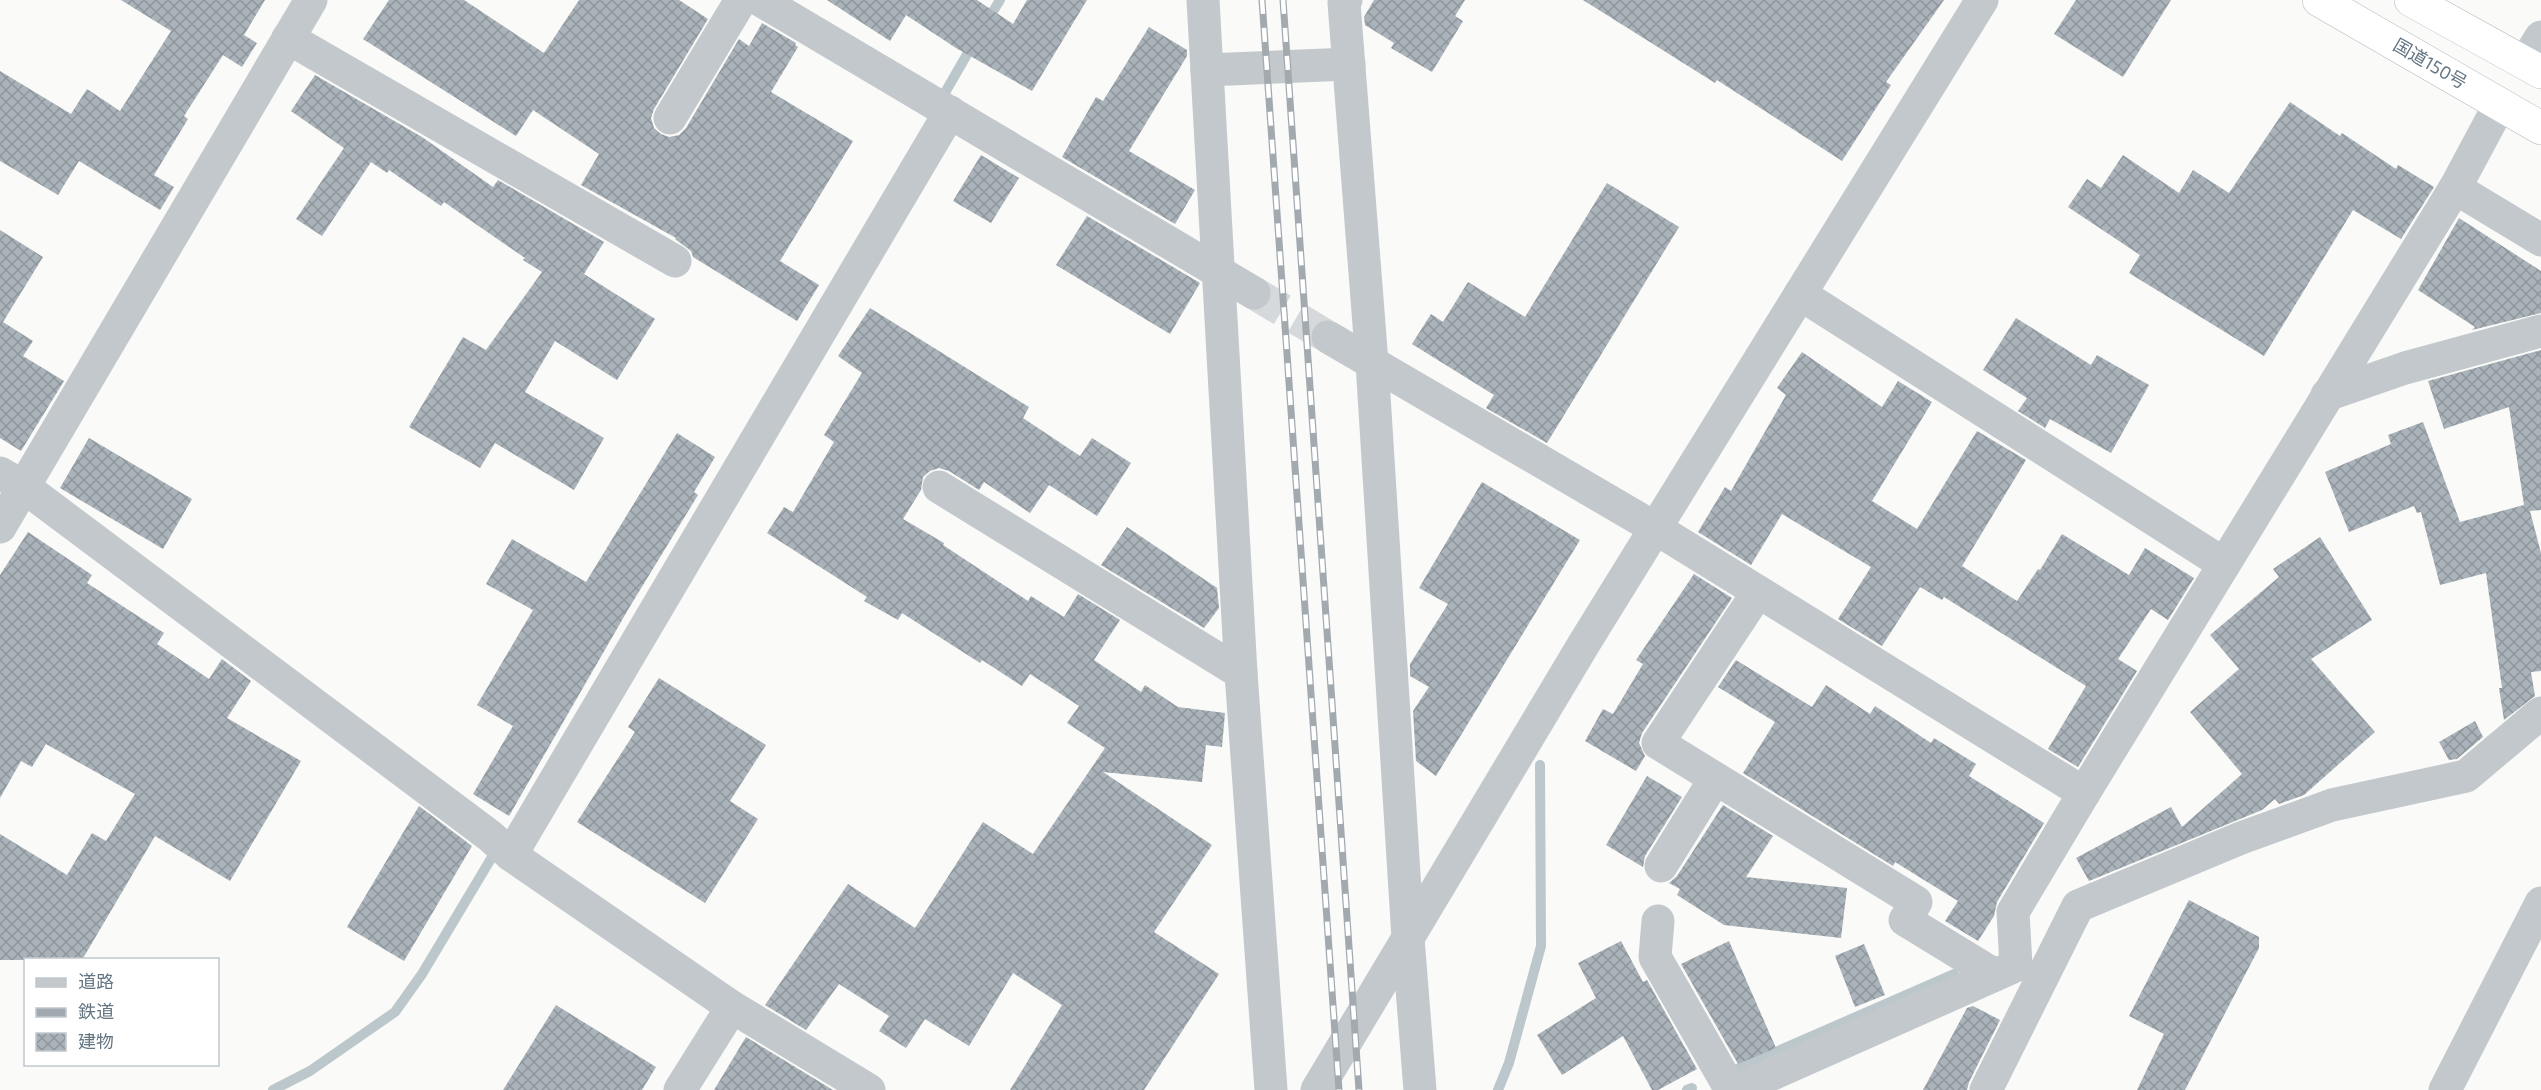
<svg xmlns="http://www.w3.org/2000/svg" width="2541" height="1090" viewBox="0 0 2541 1090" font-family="'Exo 2','Noto Sans JP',sans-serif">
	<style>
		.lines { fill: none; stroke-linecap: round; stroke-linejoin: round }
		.stream { stroke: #bbc7cb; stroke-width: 10 }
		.building { fill: url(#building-cross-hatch) }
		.minor-tunnel { stroke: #d5d9db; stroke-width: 33; stroke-dasharray: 33 16; stroke-linecap: butt }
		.trunk-casing { stroke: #b4b9bd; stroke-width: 34 }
		.minor { stroke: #c3c8cc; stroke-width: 33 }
		.tertiary { stroke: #c3c8cc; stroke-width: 33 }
		.trunk { stroke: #fff; stroke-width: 33 }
		.rail-casing { stroke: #a2aab0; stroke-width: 7 }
		.rail { stroke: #fff; stroke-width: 4.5; stroke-dasharray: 14; stroke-linecap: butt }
		.labels { text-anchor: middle; stroke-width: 6; stroke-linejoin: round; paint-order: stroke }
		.street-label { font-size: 18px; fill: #657683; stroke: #fff }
	</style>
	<defs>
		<pattern id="building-cross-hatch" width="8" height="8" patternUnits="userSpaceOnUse" patternTransform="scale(1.5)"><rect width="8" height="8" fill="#aab3b9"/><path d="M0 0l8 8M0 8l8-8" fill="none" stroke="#8e969c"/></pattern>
	</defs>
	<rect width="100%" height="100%" fill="#fafaf8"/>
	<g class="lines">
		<g class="stream">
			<path d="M 986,23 L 1000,0"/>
			<path d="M 939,103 L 973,44"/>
			<path d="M 1737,1069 L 1954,974"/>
			<path d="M 273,1090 L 310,1071 L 395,1012 L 422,974 L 498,847"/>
			<path d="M 1498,1090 L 1509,1063 L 1541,946 L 1540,765"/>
			<path d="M 1687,1090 L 1692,1088"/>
		</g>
	</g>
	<g class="building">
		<path d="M 121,0 L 265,0 L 244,35 L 257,43 L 242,67 L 223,55 L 184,116 L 188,119 L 154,175 L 174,187 L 160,210 L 79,161 L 58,195 L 0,161 L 0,71 L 71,114 L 87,89 L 120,111 L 171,31 Z"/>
		<path d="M 389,0 L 464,0 L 544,53 L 579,0 L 679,0 L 708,19 L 654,109 L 651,118 L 654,128 L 661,134 L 669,137 L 679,135 L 686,128 L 739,39 L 749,46 L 762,23 L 796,43 L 795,45 L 798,47 L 771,92 L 853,141 L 780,261 L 819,285 L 797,321 L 693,257 L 691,251 L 675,239 L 676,238 L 581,185 L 599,154 L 533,110 L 516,136 L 363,39 Z"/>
		<path d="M 827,0 L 977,0 L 1013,24 L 1027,0 L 1087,0 L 1032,91 L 956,48 L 906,15 L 890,41 Z"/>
		<path d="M 1374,0 L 1465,0 L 1455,16 L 1463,21 L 1432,72 L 1391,48 L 1394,43 L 1365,25 L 1364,17 Z"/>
		<path d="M 1583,0 L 1944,0 L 1886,82 L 1891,85 L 1842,161 L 1717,80 L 1715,83 Z"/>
		<path d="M 2076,0 L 2171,0 L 2123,77 L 2054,34 Z"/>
		<path d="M 1149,27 L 1187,50 L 1187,56 L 1129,151 L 1195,190 L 1175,224 L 1062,157 L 1096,97 L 1103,101 Z"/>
		<path d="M 315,75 L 422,137 L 493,187 L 498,180 L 604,242 L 584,274 L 655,319 L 617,380 L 555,341 L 525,392 L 604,438 L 574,490 L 495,443 L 480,468 L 409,427 L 463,337 L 486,350 L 542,272 L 523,260 L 525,258 L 444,202 L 441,206 L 389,170 L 387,173 L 371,162 L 322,236 L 296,219 L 344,148 L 291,111 Z"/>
		<path d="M 2290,102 L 2340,136 L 2342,133 L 2396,169 L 2398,165 L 2434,187 L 2401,239 L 2353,210 L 2264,356 L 2129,273 L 2140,255 L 2068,207 L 2087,179 L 2101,188 L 2123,155 L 2179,193 L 2193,170 L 2229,193 Z"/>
		<path d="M 981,155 L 1019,178 L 991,223 L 953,201 Z"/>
		<path d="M 1607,183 L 1679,227 L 1547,443 L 1486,408 L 1494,395 L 1412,344 L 1431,314 L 1443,322 L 1468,282 L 1525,317 Z"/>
		<path d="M 1087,216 L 1200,283 L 1170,334 L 1056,265 Z"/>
		<path d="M 2459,218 L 2541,271 L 2541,313 L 2472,330 L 2475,327 L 2418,290 Z"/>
		<path d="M 0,230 L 43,257 L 3,322 L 33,341 L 23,356 L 64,381 L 21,451 L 0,438 Z"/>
		<path d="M 870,308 L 1029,407 L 1023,418 L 1080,456 L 1092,438 L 1131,463 L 1097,516 L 1049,485 L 1030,513 L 984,482 L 979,490 L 949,471 L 939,468 L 930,471 L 923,477 L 921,490 L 903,519 L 944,543 L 943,545 L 1028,601 L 1031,596 L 1064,617 L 1078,594 L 1120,620 L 1094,660 L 1141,692 L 1145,685 L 1178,707 L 1225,713 L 1222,747 L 1206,745 L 1202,782 L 1103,772 L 1212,845 L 1154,932 L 1219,974 L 1144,1090 L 1010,1090 L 1062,1005 L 1013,973 L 969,1046 L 925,1019 L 906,1048 L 879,1031 L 889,1016 L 839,984 L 806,1030 L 765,1005 L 848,884 L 915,928 L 983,822 L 1033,854 L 1105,748 L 1067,723 L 1079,706 L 1030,674 L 1022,686 L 982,660 L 980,663 L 902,613 L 898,620 L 864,601 L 867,597 L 767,533 L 784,507 L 793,512 L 834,442 L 824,435 L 862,373 L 838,356 Z"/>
		<path d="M 2016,318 L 2091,365 L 2097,355 L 2149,385 L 2111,453 L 2050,419 L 2045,428 L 2018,411 L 2027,398 L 1983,370 Z"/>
		<path d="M 2541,350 L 2541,510 L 2530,511 L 2541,553 L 2541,671 L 2531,672 L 2535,696 L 2504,720 L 2499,688 L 2502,688 L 2486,573 L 2440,585 L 2421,512 L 2417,513 L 2414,506 L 2349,532 L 2325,472 L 2391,444 L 2388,435 L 2423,422 L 2460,522 L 2524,505 L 2509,407 L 2444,429 L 2428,381 Z"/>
		<path d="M 1802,352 L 1882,407 L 1898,381 L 1932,402 L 1872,501 L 1917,529 L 1977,431 L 2026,460 L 1962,566 L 2017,601 L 2038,569 L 2040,570 L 2062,534 L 2129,575 L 2145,548 L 2194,578 L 2168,620 L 2151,609 L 2118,659 L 2137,671 L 2078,767 L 2048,749 L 2086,686 L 1944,597 L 1942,600 L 1920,587 L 1882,646 L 1838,619 L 1871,567 L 1782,514 L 1751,565 L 1698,532 L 1725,487 L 1731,491 L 1786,395 L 1777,388 Z"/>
		<path d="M 677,433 L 715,457 L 694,492 L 698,495 L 629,608 L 509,816 L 473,794 L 513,726 L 477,705 L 533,610 L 486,584 L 512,539 L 586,582 Z"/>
		<path d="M 89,438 L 192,499 L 163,549 L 60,488 Z"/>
		<path d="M 1482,482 L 1580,540 L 1436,776 L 1416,761 L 1413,711 L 1429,687 L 1410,676 L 1410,664 L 1448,604 L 1419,588 Z"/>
		<path d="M 1127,527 L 1217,588 L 1219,608 L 1204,628 L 1101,565 Z"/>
		<path d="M 28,532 L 92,575 L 87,583 L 164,633 L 157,644 L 209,679 L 222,659 L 251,681 L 227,718 L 301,761 L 230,881 L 155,836 L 82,960 L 0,960 L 0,834 L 67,875 L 92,833 L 106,841 L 135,794 L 46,744 L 32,767 L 21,761 L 0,798 L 0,575 Z"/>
		<path d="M 2320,537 L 2372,620 L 2311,659 L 2375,732 L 2304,795 L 2279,804 L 2275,799 L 2262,810 L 2089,881 L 2076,858 L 2171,807 L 2182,827 L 2242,774 L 2190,712 L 2239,669 L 2210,635 L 2279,577 L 2273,569 Z"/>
		<path d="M 1694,574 L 1732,598 L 1642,733 L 1639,743 L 1645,756 L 1636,771 L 1585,741 L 1603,709 L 1613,714 L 1643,664 L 1636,660 Z"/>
		<path d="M 1736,660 L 1812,707 L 1826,685 L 1870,714 L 1875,706 L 1931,743 L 1934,738 L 1976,764 L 1969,776 L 2044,823 L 1997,902 L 1994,916 L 1978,941 L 1945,921 L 1958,901 L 1895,862 L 1893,866 L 1743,773 L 1775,722 L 1718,687 Z"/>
		<path d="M 659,678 L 766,745 L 730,801 L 758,819 L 705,903 L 577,822 L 635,732 L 628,727 Z"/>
		<path d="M 2475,721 L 2483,737 L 2457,759 L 2449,760 L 2439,742 Z"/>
		<path d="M 1647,776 L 1682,797 L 1645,856 L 1643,867 L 1606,845 Z"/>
		<path d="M 1723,805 L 1773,836 L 1746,877 L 1847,888 L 1841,938 L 1724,925 L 1677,895 L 1680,889 L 1669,883 L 1677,876 Z"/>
		<path d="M 419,806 L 472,846 L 404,961 L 347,927 Z"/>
		<path d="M 2189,900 L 2259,937 L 2259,948 L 2185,1090 L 2137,1090 L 2164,1034 L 2129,1016 Z"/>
		<path d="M 1621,941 L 1643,982 L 1647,980 L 1697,1069 L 1658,1090 L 1652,1090 L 1623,1036 L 1562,1075 L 1537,1035 L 1596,998 L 1578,963 Z"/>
		<path d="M 1729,941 L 1776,1048 L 1738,1064 L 1681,964 Z"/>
		<path d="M 1864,944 L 1885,995 L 1855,1007 L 1835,956 Z"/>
		<path d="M 556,1005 L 656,1067 L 642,1090 L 503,1090 Z"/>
		<path d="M 1973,1006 L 2000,1020 L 1969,1082 L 1967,1090 L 1923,1090 L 1967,1008 Z"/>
		<path d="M 746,1037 L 833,1090 L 714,1090 Z"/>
	</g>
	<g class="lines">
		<path class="minor-tunnel" d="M 1254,293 L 1328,337"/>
		<defs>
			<g id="trunk">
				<path d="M 2319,0 L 2541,128"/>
				<path d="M 2411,0 L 2541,72"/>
			</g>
		</defs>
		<use href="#trunk" class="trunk-casing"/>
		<g class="minor">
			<path d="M 760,0 L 1254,293"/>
			<path d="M 1203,0 L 1241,673 L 1271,1090"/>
			<path d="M 1346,0 L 1344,3 L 1372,363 L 1408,938 L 1420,1090"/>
			<path d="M 288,38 L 675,261"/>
			<path d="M 2525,63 L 2541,37"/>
			<path d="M 1207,70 L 1349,64"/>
			<path d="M 670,118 L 741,0"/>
			<path d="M 2455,188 L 2541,240"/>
			<path d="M 1800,294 L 2224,564"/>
			<path d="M 1328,337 L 1655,528 L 2084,793"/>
			<path d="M 2327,395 L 2405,368 L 2541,331"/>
			<path d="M 0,473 L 24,487 L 490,836 L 511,855 L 732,1007 L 869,1090"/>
			<path d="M 939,487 L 1241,673"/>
			<path d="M 0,527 L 311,0"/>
			<path d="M 1758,592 L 1658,743 L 1916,902 L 1905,920 L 1995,975"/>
			<path d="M 511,855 L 950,112"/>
			<path d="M 1661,866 L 1715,779"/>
			<path d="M 1658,921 L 1655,957 L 1731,1090"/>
			<path d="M 2016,966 L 2013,912 L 2084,793 L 2455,188 L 2500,104"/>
			<path d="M 680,1090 L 732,1007"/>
			<path d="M 1736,1090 L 2011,968"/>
			<path d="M 1986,1090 L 2078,906 L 2241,838 L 2332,805 L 2466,776 L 2541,713"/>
			<path d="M 2445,1090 L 2541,903"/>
		</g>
		<path class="tertiary" d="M 1317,1090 L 1585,642 L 1982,0"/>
		<use href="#trunk" class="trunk"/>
		<defs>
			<g id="rail">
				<path d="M 1262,0 L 1339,1090"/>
				<path d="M 1283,0 L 1359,1090"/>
			</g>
		</defs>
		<use href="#rail" class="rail-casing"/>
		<use href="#rail" class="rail"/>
	</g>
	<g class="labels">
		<g class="street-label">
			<text transform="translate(2430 64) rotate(30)" y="6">国道150号</text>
		</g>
	</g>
	<rect x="24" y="958" width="195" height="108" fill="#ffffff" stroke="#c1c8cd" stroke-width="1.5"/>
	<rect x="36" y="978" width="30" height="9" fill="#c3c8cc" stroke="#c1c8cd" stroke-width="1.5"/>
	<text x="78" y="988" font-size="18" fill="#657683">道路</text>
	<rect x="36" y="1008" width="30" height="9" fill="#a2aab0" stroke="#c1c8cd" stroke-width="1.5"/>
	<text x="78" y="1018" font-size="18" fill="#657683">鉄道</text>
	<rect x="36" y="1033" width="30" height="18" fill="url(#building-cross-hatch)" stroke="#c1c8cd" stroke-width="1.5"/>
	<text x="78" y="1048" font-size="18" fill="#657683">建物</text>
</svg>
